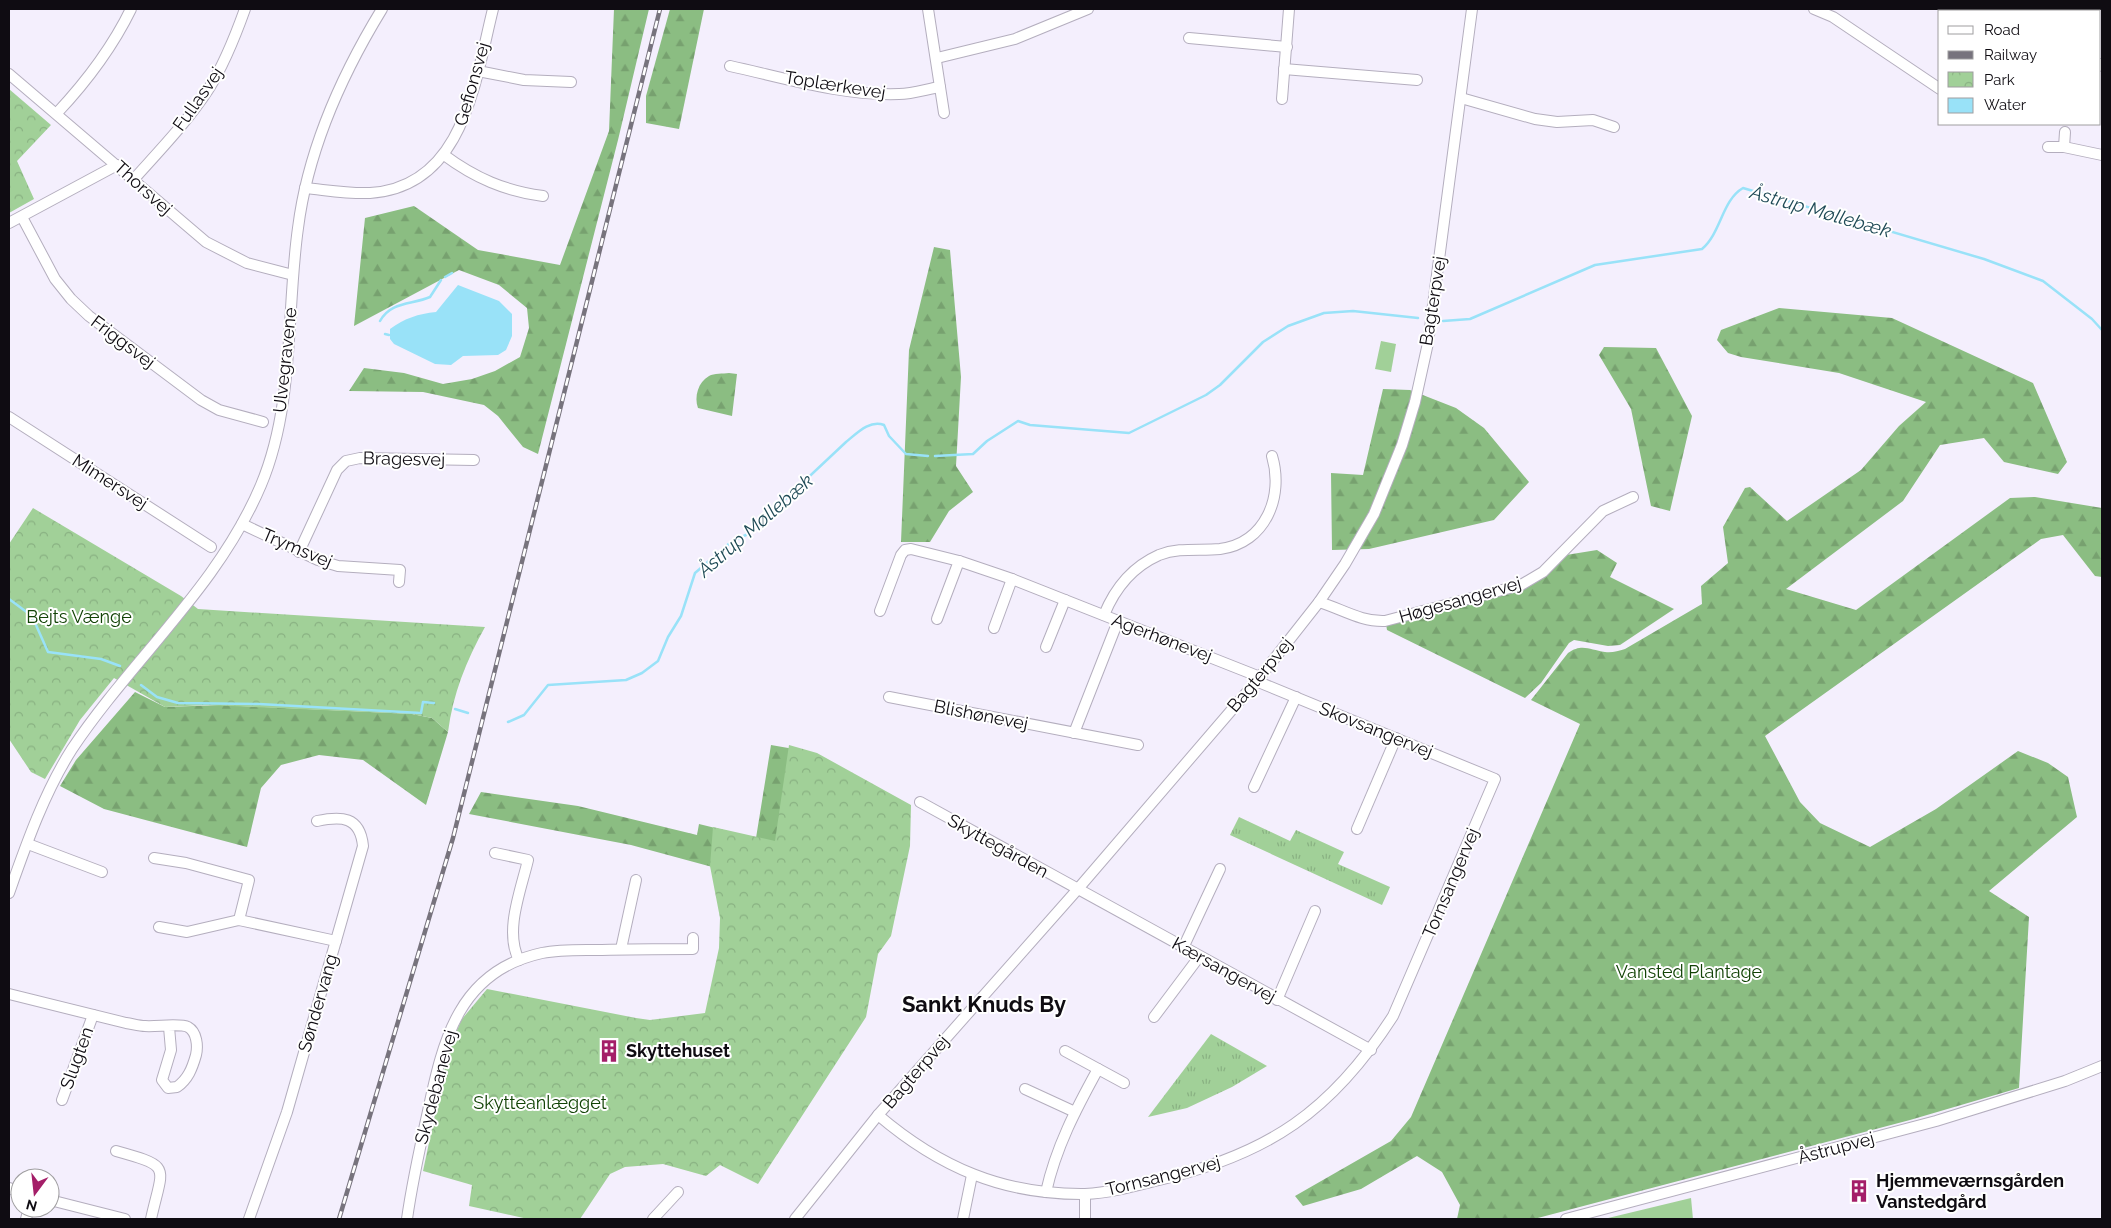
<svg xmlns="http://www.w3.org/2000/svg" width="2111" height="1228" viewBox="0 0 2111 1228" font-family="Raleway,sans-serif">
	<style>
		.grass { fill: url(#grass-tufts) }
		.forest { fill: url(#forest-firs) }
		.park { fill: url(#park-crowns) }
		.garden { fill: #a1d098 }
		.water { fill: #99e2f8 }
		.lines { fill: none; stroke-linecap: round; stroke-linejoin: round }
		.stream { stroke: #99e2f8; stroke-width: 2.5 }
		.minor-casing { stroke: #b4aebe; stroke-width: 12 }
		.minor { stroke: #fff; stroke-width: 10 }
		.rail-casing { stroke: #77737d; stroke-width: 4.5 }
		.rail { stroke: #fff; stroke-width: 2.5; stroke-dasharray: 8; stroke-linecap: butt }
		.labels { text-anchor: middle; stroke-width: 4; stroke-linejoin: round; paint-order: stroke }
		.street-label { font-size: 18px; fill: #0f0c12; stroke: #fff }
		.park-label { font-size: 18px; fill: #114205; stroke: #fff }
		.poi-label { font-size: 18px; font-weight: bold; fill: #0f0c12; stroke: #fff; text-anchor: start }
		.water-label { font-size: 19px; font-style: italic; fill: #1f4a56; stroke: #fff }
		.district-label { font-size: 22px; font-weight: bold; fill: #0f0c12; stroke: #fff }
	</style>
	<defs>
		<pattern id="grass-tufts" width="24" height="20" patternUnits="userSpaceOnUse" patternTransform="scale(1.25)"><rect width="24" height="20" fill="#a1d098"/><path d="M3 7l-1-3M5 7V3M7 7l1-3M15 17l-1-3M17 17v-4M19 17l1-3" fill="none" stroke="#89b182"/></pattern>
		<pattern id="forest-firs" width="22" height="20" patternUnits="userSpaceOnUse" patternTransform="scale(1.25)"><rect width="22" height="20" fill="#8bbd82"/><path d="M5 1l3.5 6h-7zM16 11l3.5 6h-7z" fill="#77a16f"/></pattern>
		<pattern id="park-crowns" width="20" height="18" patternUnits="userSpaceOnUse" patternTransform="scale(1.25)"><rect width="20" height="18" fill="#a1d098"/><path d="M2 6a3 3 0 1 1 6 0M12 15a3 3 0 1 1 6 0" fill="none" stroke="#89b182"/></pattern>
	</defs>
	<rect width="100%" height="100%" fill="#f4effd"/>
	<g class="grass">
		<path d="M 1239,817 L 1290,841 L 1296,830 L 1344,852 L 1338,864 L 1390,887 L 1382,905 L 1230,835 Z"/>
		<path d="M 1211,1034 L 1267,1066 L 1232,1087 L 1187,1108 L 1148,1117 Z"/>
	</g>
	<g class="forest">
		<path d="M 614,9 L 649,9 L 618,140 L 538,454 L 523,447 L 498,416 L 484,405 L 423,392 L 349,391 L 364,368 L 404,373 L 443,384 L 472,379 L 495,371 L 520,357 L 529,328 L 527,308 L 499,285 L 459,270 L 354,326 L 365,218 L 414,206 L 478,250 L 560,265 L 609,131 Z"/>
		<path d="M 670,9 L 704,9 L 679,129 L 646,123 L 646,96 Z"/>
		<path d="M 934,247 L 950,250 L 961,377 L 956,466 L 973,492 L 949,511 L 930,542 L 901,542 L 909,350 Z"/>
		<path d="M 1779,308 L 1892,318 L 2033,383 L 2067,462 L 2058,474 L 2004,462 L 1984,438 L 1940,445 L 1903,501 L 1786,589 L 1856,610 L 2010,498 L 2035,497 L 2102,508 L 2102,577 L 2095,576 L 2063,535 L 2041,539 L 1765,736 L 1800,802 L 1820,823 L 1870,847 L 1936,809 L 2018,751 L 2048,763 L 2068,777 L 2077,817 L 1989,891 L 2029,917 L 2019,1088 L 1910,1120 L 1534,1219 L 1457,1219 L 1460,1205 L 1442,1172 L 1417,1156 L 1361,1189 L 1303,1206 L 1295,1196 L 1391,1141 L 1411,1117 L 1580,724 L 1531,700 L 1568,653 C 1582,643 1590,650 1605,652 C 1612,653 1618,651 1625,649 L 1702,604 L 1701,586 L 1728,563 L 1723,527 L 1745,488 L 1750,487 L 1787,521 L 1861,470 L 1899,426 L 1926,402 L 1839,373 L 1741,357 L 1728,353 L 1717,340 L 1721,330 Z"/>
		<path d="M 1604,347 L 1656,348 L 1692,416 L 1670,511 L 1651,506 L 1631,409 L 1599,355 Z"/>
		<path d="M 729,373 L 737,374 L 732,416 L 698,408 C 694,397 698,382 709,376 C 714,373 723,374 729,373 Z"/>
		<path d="M 1383,389 L 1410,390 L 1456,408 L 1484,428 L 1529,482 L 1494,520 L 1369,549 L 1332,550 L 1331,473 L 1363,475 Z"/>
		<path d="M 1597,550 L 1617,563 L 1610,577 L 1674,609 L 1620,645 L 1608,646 L 1574,640 L 1569,643 L 1541,683 L 1525,698 L 1387,630 L 1386,624 L 1519,590 L 1566,555 Z"/>
		<path d="M 135,692 L 165,707 L 220,705 L 412,714 L 432,718 L 448,732 L 426,805 L 363,760 L 319,755 L 281,765 L 261,788 L 247,847 L 104,809 L 60,786 L 76,760 Z"/>
		<path d="M 771,745 L 794,749 L 793,889 L 631,845 L 469,814 L 481,792 L 578,806 L 697,835 L 699,824 L 756,838 Z"/>
	</g>
	<g class="park">
		<path d="M 9,89 L 51,125 L 17,161 L 34,199 L 9,213 Z"/>
		<path d="M 33,508 L 181,596 L 198,609 L 485,627 C 466,661 453,694 448,732 L 432,718 L 412,714 L 208,705 L 165,707 L 114,678 L 80,720 L 45,779 L 31,772 L 9,739 L 9,544 Z"/>
		<path d="M 789,745 L 817,753 L 911,805 L 910,846 L 891,936 L 878,954 L 866,1017 L 758,1184 L 720,1165 L 706,1176 L 663,1164 L 625,1167 L 610,1174 L 580,1219 L 528,1219 L 469,1206 L 472,1185 L 423,1171 L 449,1048 L 462,1019 L 487,989 L 636,1018 L 650,1020 L 705,1013 L 719,948 L 720,918 L 710,866 L 713,827 L 775,841 Z"/>
	</g>
	<g class="garden">
		<path d="M 1381,341 L 1396,344 L 1391,372 L 1375,369 Z"/>
		<path d="M 1691,1198 L 1693,1219 L 1604,1219 Z"/>
	</g>
	<path class="water" d="M 458,285 L 499,301 L 512,314 L 512,336 L 506,350 L 498,355 L 463,356 L 451,365 L 435,364 L 394,344 L 390,339 L 390,329 C 405,318 418,314 436,312 Z"/>
	<g class="lines">
		<g class="stream">
			<path d="M 445,277 L 452,273"/>
			<path d="M 380,321 C 391,301 412,305 430,297 L 441,280"/>
			<path d="M 1443,321 L 1470,319 L 1595,265 L 1702,249 C 1721,233 1722,200 1743,188 L 1984,259 L 2043,281 L 2092,319 L 2102,330"/>
			<path d="M 385,334 L 389,335"/>
			<path d="M 935,456 L 973,454 L 987,441 L 1018,421 L 1030,425 L 1129,433 L 1206,395 L 1220,385 L 1263,342 L 1288,326 L 1324,313 L 1353,311 L 1418,318"/>
			<path d="M 9,599 L 32,616 L 48,652 L 101,659 L 120,666"/>
			<path d="M 141,685 L 157,697 L 178,703 L 259,704 L 421,713 L 423,702 L 434,703"/>
			<path d="M 455,709 L 468,713"/>
			<path d="M 508,722 L 524,715 L 548,685 L 626,680 L 642,673 L 658,661 L 668,637 L 681,616 L 695,573 L 731,542 L 748,534 L 846,442 C 856,434 870,419 884,425 L 889,436 L 906,454 L 928,456"/>
		</g>
		<defs>
			<g id="minor">
				<path d="M 928,9 L 944,113"/>
				<path d="M 1814,9 L 1833,17 L 1940,89"/>
				<path d="M 2023,9 L 2029,11"/>
				<path d="M 1189,38 L 1287,47"/>
				<path d="M 937,58 L 1015,39 L 1088,9"/>
				<path d="M 2100,64 L 2102,66"/>
				<path d="M 730,66 C 785,78 842,96 899,94 C 913,94 927,89 940,87"/>
				<path d="M 1284,69 L 1417,80"/>
				<path d="M 478,71 L 524,80 L 571,82"/>
				<path d="M 9,74 L 206,242 L 247,263 L 293,275"/>
				<path d="M 1461,98 L 1535,119 L 1557,122 L 1593,120 L 1614,127"/>
				<path d="M 1282,99 L 1289,9"/>
				<path d="M 57,113 C 87,81 112,48 131,9"/>
				<path d="M 2048,147 L 2064,147 L 2102,155"/>
				<path d="M 2064,147 L 2065,132"/>
				<path d="M 444,155 C 475,178 505,191 543,196"/>
				<path d="M 134,179 C 160,150 187,122 208,90 C 224,65 235,37 245,9"/>
				<path d="M 305,188 C 326,190 348,194 370,193 C 464,187 475,81 493,9"/>
				<path d="M 22,217 L 55,279 L 71,299 L 89,316 L 201,400 L 219,410 L 263,422"/>
				<path d="M 9,223 L 117,165"/>
				<path d="M 9,417 L 211,547"/>
				<path d="M 242,524 L 318,560 L 338,566 L 400,570 L 399,582"/>
				<path d="M 299,552 L 337,470 L 346,461 L 360,458 L 474,460"/>
				<path d="M 1319,602 C 1342,609 1361,622 1385,621 L 1521,585 L 1543,572 L 1603,511 L 1633,497"/>
				<path d="M 880,611 L 901,555 L 905,550 L 911,549 L 959,561 L 1012,579 L 1260,677"/>
				<path d="M 1104,615 C 1115,588 1132,567 1159,555 C 1180,547 1199,551 1220,549 C 1266,543 1284,496 1272,456"/>
				<path d="M 937,619 L 959,561"/>
				<path d="M 994,628 L 1012,579"/>
				<path d="M 1046,647 L 1065,600"/>
				<path d="M 889,697 L 1138,745"/>
				<path d="M 1074,733 L 1118,621"/>
				<path d="M 1254,787 L 1296,697"/>
				<path d="M 920,802 L 1371,1050"/>
				<path d="M 1357,829 L 1396,738"/>
				<path d="M 28,844 L 102,872"/>
				<path d="M 495,853 L 528,860 C 521,890 504,931 519,960"/>
				<path d="M 154,858 L 186,863 L 249,880 L 239,920"/>
				<path d="M 9,893 C 26,845 44,793 72,749 C 132,659 218,587 261,485 C 295,404 286,313 298,228 C 308,149 341,76 382,9"/>
				<path d="M 159,927 L 187,932 L 239,920 L 336,941"/>
				<path d="M 1183,948 L 1220,869"/>
				<path d="M 621,949 L 636,880"/>
				<path d="M 9,994 L 126,1023 C 133,1024 139,1026 145,1026 C 156,1027 180,1023 188,1027 C 197,1032 198,1046 196,1055 C 192,1069 188,1079 177,1087 L 168,1088 L 162,1080 L 171,1050 L 169,1027"/>
				<path d="M 1277,1000 L 1315,911"/>
				<path d="M 1154,1017 L 1199,957"/>
				<path d="M 1065,1051 L 1124,1083"/>
				<path d="M 1025,1089 L 1075,1112"/>
				<path d="M 62,1100 L 93,1015"/>
				<path d="M 878,1115 C 939,1167 1003,1195 1085,1194 C 1110,1193 1135,1186 1159,1180 C 1269,1154 1332,1111 1393,1016 L 1495,779 L 1256,681"/>
				<path d="M 116,1151 C 173,1167 163,1165 151,1219"/>
				<path d="M 9,1188 L 20,1192"/>
				<path d="M 1046,1192 C 1056,1147 1076,1109 1098,1069"/>
				<path d="M 1085,1194 L 1085,1219"/>
				<path d="M 50,1200 L 125,1219"/>
				<path d="M 26,1219 L 29,1208"/>
				<path d="M 249,1219 L 287,1112 L 363,846 C 360,816 341,816 317,821"/>
				<path d="M 407,1219 C 412,1183 420,1147 428,1111 C 443,1040 459,971 542,953 C 561,949 582,950 602,950 C 633,949 663,949 693,949 L 693,938"/>
				<path d="M 653,1219 L 678,1192"/>
				<path d="M 795,1219 L 878,1115 L 1077,890 L 1260,677 L 1319,602 L 1345,564 L 1374,514 L 1402,445 L 1415,402 L 1428,343 L 1472,9"/>
				<path d="M 963,1219 L 972,1175"/>
				<path d="M 1566,1219 L 1936,1121 L 2065,1081 L 2102,1066"/>
			</g>
		</defs>
		<use href="#minor" class="minor-casing"/>
		<use href="#minor" class="minor"/>
		<defs>
			<path id="rail" d="M 339,1219 L 453,838 L 660,9"/>
		</defs>
		<use href="#rail" class="rail-casing"/>
		<use href="#rail" class="rail"/>
	</g>
	<defs>
		<symbol id="building-bare" viewBox="-9 -9 18 18"><path d="M-4-6H4V6H1V3H-1V6H-4ZM-2.5-4.3h1.7v1.8h-1.7ZM.8-4.3h1.7v1.8H.8ZM-2.5-1h1.7V.8h-1.7ZM.8-1h1.7V.8H.8Z" fill="#a41e68" stroke="#fff" stroke-width="2.5" paint-order="stroke"/></symbol>
	</defs>
	<g fill-rule="evenodd">
		<use href="#building-bare" x="593" y="1035" width="32" height="32"/>
		<use href="#building-bare" x="1843" y="1175" width="32" height="32"/>
	</g>
	<g class="labels">
		<g class="street-label">
			<text transform="translate(472 84) rotate(-74)" y="6">Gefionsvej</text>
			<text transform="translate(835 85) rotate(9)" y="6">Toplærkevej</text>
			<text transform="translate(198 99) rotate(-55)" y="6">Fullasvej</text>
			<text transform="translate(143 188) rotate(42)" y="6">Thorsvej</text>
			<text transform="translate(1433 301) rotate(-81)" y="6">Bagterpvej</text>
			<text transform="translate(123 342) rotate(37)" y="6">Friggsvej</text>
			<text transform="translate(285 360) rotate(-84)" y="6">Ulvegravene</text>
			<text transform="translate(404 459) rotate(1)" y="6">Bragesvej</text>
			<text transform="translate(110 482) rotate(33)" y="6">Mimersvej</text>
			<text transform="translate(297 548) rotate(23)" y="6">Trymsvej</text>
			<text transform="translate(1460 600) rotate(-16)" y="6">Høgesangervej</text>
			<text transform="translate(1162 638) rotate(21)" y="6">Agerhønevej</text>
			<text transform="translate(1260 675) rotate(-50)" y="6">Bagterpvej</text>
			<text transform="translate(981 715) rotate(11)" y="6">Blishønevej</text>
			<text transform="translate(1376 730) rotate(22)" y="6">Skovsangervej</text>
			<text transform="translate(998 846) rotate(29)" y="6">Skyttegården</text>
			<text transform="translate(1451 883) rotate(-67)" y="6">Tornsangervej</text>
			<text transform="translate(1224 970) rotate(29)" y="6">Kærsangervej</text>
			<text transform="translate(318 1003) rotate(-74)" y="6">Søndervang</text>
			<text transform="translate(77 1058) rotate(-70)" y="6">Slugten</text>
			<text transform="translate(916 1072) rotate(-49)" y="6">Bagterpvej</text>
			<text transform="translate(436 1087) rotate(-75)" y="6">Skydebanevej</text>
			<text transform="translate(1836 1148) rotate(-15)" y="6">Åstrupvej</text>
			<text transform="translate(1163 1176) rotate(-14)" y="6">Tornsangervej</text>
		</g>
		<g class="park-label">
			<text x="79" y="623">Bejts Vænge</text>
			<text x="1689" y="978">Vansted Plantage</text>
			<text x="540" y="1109">Skytteanlægget</text>
		</g>
		<g class="poi-label">
			<text x="626" y="1057">Skyttehuset</text>
			<text x="1876" y="1187">Hjemmeværnsgården<tspan x="1876" dy="21">Vanstedgård</tspan></text>
		</g>
		<g class="water-label">
			<text transform="translate(1821 211) rotate(16)" y="7">Åstrup Møllebæk</text>
			<text transform="translate(755 525) rotate(-41)" y="7">Åstrup Møllebæk</text>
		</g>
		<g class="district-label">
			<text x="984" y="1012">Sankt Knuds By</text>
		</g>
	</g>
	<rect width="2111" height="1228" fill="none" stroke="#0f0c12" stroke-width="20"/>
	<rect x="1938" y="10" width="162" height="115" fill="#ffffff" stroke="#9f9ea0"/>
	<rect x="1948" y="26" width="25" height="8" fill="#ffffff" stroke="#9f9ea0"/>
	<text x="1984" y="35" font-size="15" fill="#0f0c12">Road</text>
	<rect x="1948" y="51" width="25" height="8" fill="#77737d" stroke="#9f9ea0"/>
	<text x="1984" y="60" font-size="15" fill="#0f0c12">Railway</text>
	<rect x="1948" y="72" width="25" height="15" fill="url(#park-crowns)" stroke="#9f9ea0"/>
	<text x="1984" y="85" font-size="15" fill="#0f0c12">Park</text>
	<rect x="1948" y="98" width="25" height="15" fill="#99e2f8" stroke="#9f9ea0"/>
	<text x="1984" y="110" font-size="15" fill="#0f0c12">Water</text>
	<g transform="translate(35 1193) rotate(195)"><circle r="24" fill="#ffffff" stroke="#9f9ea0"/>
	<path d="M0-4L9 19L0 12L-9 19Z" fill="#a41e68"/>
	<text y="-8" font-size="14" font-weight="bold" text-anchor="middle" fill="#0f0c12">N</text>
	</g>
</svg>
